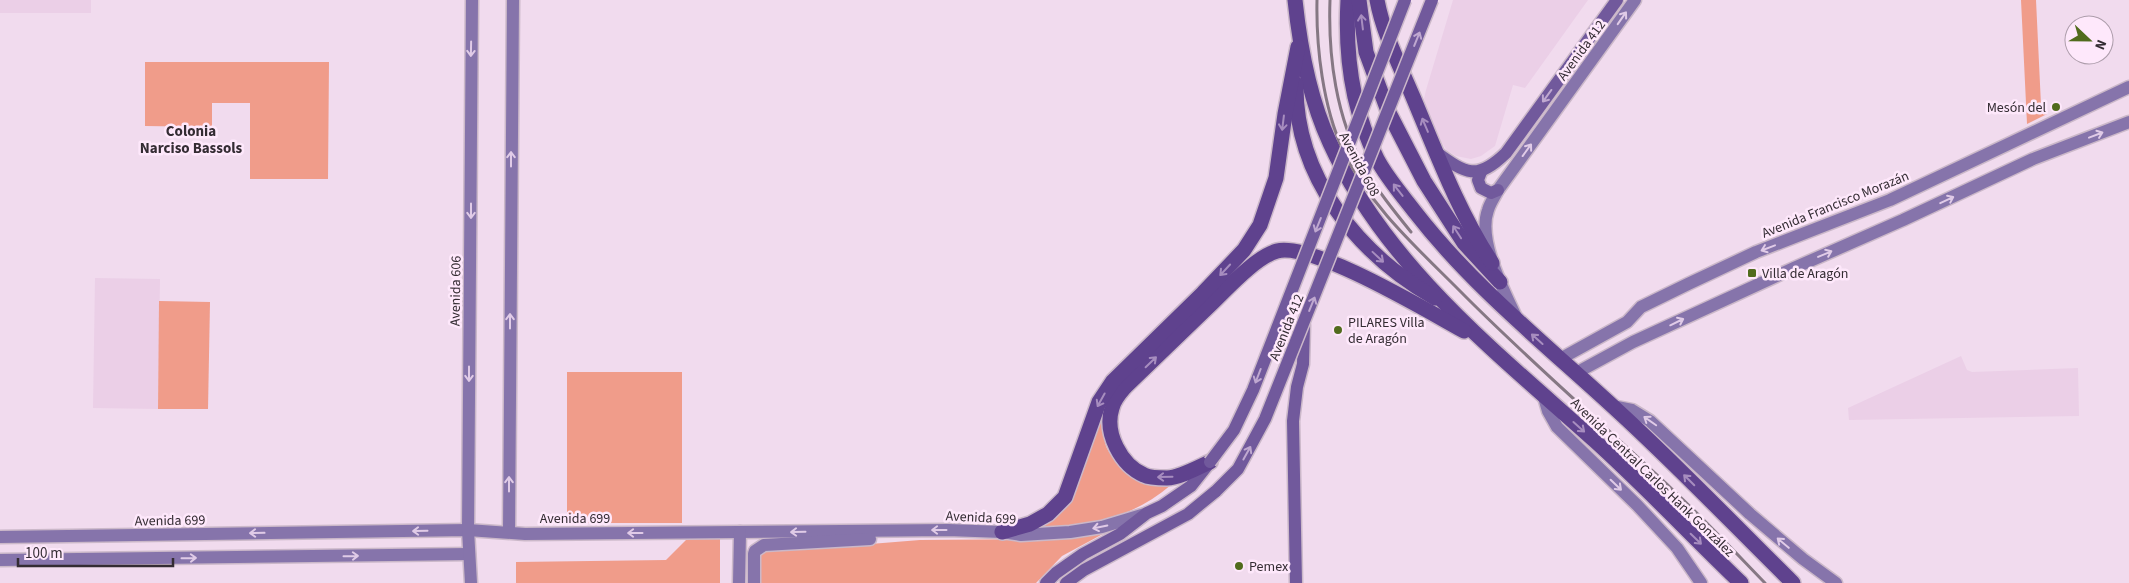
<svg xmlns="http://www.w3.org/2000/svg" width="2129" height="583" viewBox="0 0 2129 583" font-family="'Source Sans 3',sans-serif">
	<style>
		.built { fill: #ebcfe7 }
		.green { fill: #f09c8a }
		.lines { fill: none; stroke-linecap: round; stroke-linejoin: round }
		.secondary-casing { stroke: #cbb8c9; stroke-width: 15 }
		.primary-casing { stroke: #cbb8c9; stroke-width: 15 }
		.highway-casing { stroke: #cbb8c9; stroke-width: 18 }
		.secondary { stroke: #8674ab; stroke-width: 12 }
		.primary { stroke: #71599c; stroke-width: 12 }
		.highway { stroke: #5f428e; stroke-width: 15 }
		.rail { stroke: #867884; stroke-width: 3 }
		.primary-bridge-casing { stroke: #cbb8c9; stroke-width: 15; stroke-linecap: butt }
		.primary-bridge { stroke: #71599c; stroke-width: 12 }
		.oneway { stroke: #e0cbe7 }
		.oneway2 { stroke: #a78dbf }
		.oneway3 { stroke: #bfa8d0 }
		.poi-dot { fill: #516b1d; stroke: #fee8fb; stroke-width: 2 }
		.labels { text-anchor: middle; stroke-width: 5; stroke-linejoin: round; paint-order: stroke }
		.street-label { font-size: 14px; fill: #342c33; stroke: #fee8fb }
		.poi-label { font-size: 14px; fill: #342c33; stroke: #fee8fb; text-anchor: start }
		.neighbourhood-label { font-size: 15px; font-weight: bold; fill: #342c33; stroke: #fee8fb }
	</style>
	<rect width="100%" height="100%" fill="#f1dbee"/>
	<g class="built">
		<rect x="0" y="0" width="91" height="13"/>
		<path d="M 1453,0 L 1588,0 L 1525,88 L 1513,85 L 1495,146 L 1481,156 L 1471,159 L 1456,156 L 1447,151 L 1431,126 L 1424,99 L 1426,90 Z"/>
		<path d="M 95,278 L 160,279 L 158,409 L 93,408 Z"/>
		<path d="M 1961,356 L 1967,370 L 1972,372 L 2078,368 L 2079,416 L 1849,420 L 1848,408 Z"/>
	</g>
	<g class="green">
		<path d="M 2021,0 L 2036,0 L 2041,105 L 2047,114 L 2027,124 Z"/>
		<path d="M 145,62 L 329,62 L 328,179 L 250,179 L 250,103 L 212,103 L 212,127 L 145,126 Z"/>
		<path d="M 159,301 L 210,302 L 208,409 L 158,409 Z"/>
		<rect x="567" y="372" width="115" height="151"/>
		<path d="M 1112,395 C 1108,410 1103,426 1105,442 C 1106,449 1112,457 1117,462 C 1135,484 1143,486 1171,485 C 1131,519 1087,527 1035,529 L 1047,522 Z"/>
		<path d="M 1114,528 L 1062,556 L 1036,583 L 756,583 L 759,553 L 768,548 L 833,547 L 920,540 L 1034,539 Z"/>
		<path d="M 720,535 L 720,583 L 516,583 L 516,562 L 666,560 L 690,536 Z"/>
	</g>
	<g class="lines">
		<defs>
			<g id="secondary">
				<path d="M 1516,317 C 1504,291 1477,240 1488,210 C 1490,203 1495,196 1498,190 L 1635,0"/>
				<path d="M 1560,359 L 1627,322 L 1641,307 L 1688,284 L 1756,252 L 1890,200 L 2129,87"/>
				<path d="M 1576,373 L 1633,342 L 1794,268 L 1903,220 L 2033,159 L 2129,122"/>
				<path d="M 1543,394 L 1548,411 L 1557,427 L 1637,505 L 1677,548 L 1701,583"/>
				<path d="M 1612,406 L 1632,410 L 1650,421 L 1750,514 L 1803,559 L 1836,583"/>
				<path d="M 509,532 L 513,0"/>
				<path d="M 0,537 L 468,530 L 525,534 L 948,530 L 1002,532 L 1021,535 L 1070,532 L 1102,527 L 1145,514"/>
				<path d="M 0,560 L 469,554"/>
				<path d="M 471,583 L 468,530 L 472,0"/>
				<path d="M 739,583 L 740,532"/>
				<path d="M 754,583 L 754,554 L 755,551 L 764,545 L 870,539"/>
			</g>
			<g id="primary">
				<path d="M 1436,152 C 1466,174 1477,181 1506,153 L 1617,0"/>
				<path d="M 1481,172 L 1478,180 L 1481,188 L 1491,193 L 1498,190"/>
				<path d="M 1046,583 L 1056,573 L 1083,554 L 1120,534 L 1147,513 L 1162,506 L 1191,486 L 1210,462"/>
				<path d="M 1066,583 L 1084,570 L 1188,514 L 1216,491"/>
				<path d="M 1296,583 L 1293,421 L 1297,387 L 1303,364 L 1304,325"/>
			</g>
			<g id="highway">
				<path d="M 1295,0 C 1300,48 1309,98 1330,143 C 1386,266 1496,352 1594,440 C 1645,486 1692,536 1741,583"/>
				<path d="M 1348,0 C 1345,54 1352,110 1377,159 C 1387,178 1402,195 1415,212 C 1474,288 1549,347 1619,412 C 1679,467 1735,526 1793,583"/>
				<path d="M 1359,0 L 1366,52 L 1388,111 L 1424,181 L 1464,243 L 1500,282"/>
				<path d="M 1377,0 C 1383,33 1400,66 1413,97 C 1437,154 1458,211 1492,263"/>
				<path d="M 1296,84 C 1295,177 1358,254 1435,298"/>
				<path d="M 1210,462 C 1199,467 1179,478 1167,478 C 1161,478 1150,478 1144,475 C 1121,465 1104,433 1112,408 C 1114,399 1120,393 1126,386 C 1154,359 1181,333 1209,306 C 1225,291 1255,257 1277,251 C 1313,242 1429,312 1464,331"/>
				<path d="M 1002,532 L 1030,524 L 1048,514 L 1065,497 L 1099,402 L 1113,381 L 1203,293 L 1244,250 L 1260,225 L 1276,178 L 1285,114 L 1298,47"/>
			</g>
		</defs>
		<use href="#secondary" class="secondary-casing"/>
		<use href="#primary" class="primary-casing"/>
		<use href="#highway" class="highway-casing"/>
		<use href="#secondary" class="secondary"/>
		<use href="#primary" class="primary"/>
		<use href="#highway" class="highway"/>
		<g class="rail">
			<path d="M 1317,0 C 1316,47 1323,107 1343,150 C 1369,205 1416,247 1459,290 C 1528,360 1602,423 1674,491 C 1705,520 1735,552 1765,583"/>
			<path d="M 1330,0 C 1328,56 1336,118 1364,167 C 1377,190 1394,211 1411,232"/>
		</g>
		<defs>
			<g id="primary-bridge">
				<path d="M 1210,462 L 1234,430 L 1253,390 L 1405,0"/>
				<path d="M 1216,491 L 1238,469 L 1265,419 L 1432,0"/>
			</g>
		</defs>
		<use href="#primary-bridge" class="primary-bridge-casing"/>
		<use href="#primary-bridge" class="primary-bridge"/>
	</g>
	<defs><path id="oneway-shaft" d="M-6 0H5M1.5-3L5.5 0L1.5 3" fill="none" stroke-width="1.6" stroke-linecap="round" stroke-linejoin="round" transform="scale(1.25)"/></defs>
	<g class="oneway">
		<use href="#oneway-shaft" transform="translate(1622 18) rotate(-55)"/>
		<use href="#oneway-shaft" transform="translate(471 49) rotate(91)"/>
		<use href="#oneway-shaft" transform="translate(2096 135) rotate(-21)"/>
		<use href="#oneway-shaft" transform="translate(1527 150) rotate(-54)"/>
		<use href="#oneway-shaft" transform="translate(511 159) rotate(-90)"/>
		<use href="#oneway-shaft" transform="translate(1947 200) rotate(-25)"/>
		<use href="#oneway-shaft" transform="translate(471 211) rotate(90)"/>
		<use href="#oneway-shaft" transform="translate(1768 248) rotate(159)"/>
		<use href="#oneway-shaft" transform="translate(1825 254) rotate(-23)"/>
		<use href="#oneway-shaft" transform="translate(510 321) rotate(-90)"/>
		<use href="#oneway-shaft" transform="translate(1677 322) rotate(-26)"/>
		<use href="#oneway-shaft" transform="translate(469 374) rotate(90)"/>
		<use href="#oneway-shaft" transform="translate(1650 421) rotate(-145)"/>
		<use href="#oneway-shaft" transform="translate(509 484) rotate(-90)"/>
		<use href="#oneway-shaft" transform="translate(1616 485) rotate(44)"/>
		<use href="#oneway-shaft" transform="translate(1100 527) rotate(168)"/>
		<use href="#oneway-shaft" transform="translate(939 530) rotate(180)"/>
		<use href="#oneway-shaft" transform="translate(420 531) rotate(179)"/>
		<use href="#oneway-shaft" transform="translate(798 532) rotate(179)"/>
		<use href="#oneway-shaft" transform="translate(257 533) rotate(179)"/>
		<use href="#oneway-shaft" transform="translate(635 533) rotate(180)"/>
		<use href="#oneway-shaft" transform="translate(1783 543) rotate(-140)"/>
		<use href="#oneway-shaft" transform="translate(351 556) rotate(-1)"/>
		<use href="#oneway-shaft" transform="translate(189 558) rotate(-1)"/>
	</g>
	<g class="oneway2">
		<use href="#oneway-shaft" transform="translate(1362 22) rotate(-97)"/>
		<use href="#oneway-shaft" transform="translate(1283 123) rotate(97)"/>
		<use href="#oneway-shaft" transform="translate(1425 125) rotate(-113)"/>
		<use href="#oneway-shaft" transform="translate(1398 190) rotate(-128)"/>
		<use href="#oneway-shaft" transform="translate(1457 232) rotate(-123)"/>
		<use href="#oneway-shaft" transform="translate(1378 257) rotate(43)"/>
		<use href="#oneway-shaft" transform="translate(1225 270) rotate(133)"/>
		<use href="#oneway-shaft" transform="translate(1537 339) rotate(-138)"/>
		<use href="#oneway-shaft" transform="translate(1151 362) rotate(-44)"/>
		<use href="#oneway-shaft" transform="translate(1101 400) rotate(119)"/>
		<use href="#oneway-shaft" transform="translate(1579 427) rotate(42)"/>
		<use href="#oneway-shaft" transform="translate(1165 477) rotate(179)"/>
		<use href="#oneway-shaft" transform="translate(1689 480) rotate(-135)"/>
		<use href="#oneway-shaft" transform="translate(1696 539) rotate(44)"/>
	</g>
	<g class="oneway3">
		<use href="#oneway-shaft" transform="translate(1417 39) rotate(-68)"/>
		<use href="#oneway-shaft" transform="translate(1547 96) rotate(126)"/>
		<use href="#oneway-shaft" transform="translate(1318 225) rotate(112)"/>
		<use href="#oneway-shaft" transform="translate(1312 304) rotate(-68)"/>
		<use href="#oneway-shaft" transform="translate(1258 376) rotate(111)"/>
		<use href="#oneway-shaft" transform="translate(1247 453) rotate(-61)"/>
	</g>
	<g class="poi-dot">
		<circle cx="2056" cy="107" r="5"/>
		<rect x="1747" y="268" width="10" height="10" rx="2.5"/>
		<circle cx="1338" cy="330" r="5"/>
		<circle cx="1239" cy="566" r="5"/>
	</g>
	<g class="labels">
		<g class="street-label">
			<text transform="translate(1581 50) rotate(-54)" y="5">Avenida 412</text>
			<text transform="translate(1360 164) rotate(62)" y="5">Avenida 608</text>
			<text transform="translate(1835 204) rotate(-22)" y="5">Avenida Francisco Morazán</text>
			<text transform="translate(455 291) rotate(-89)" y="5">Avenida 606</text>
			<text transform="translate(1286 327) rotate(-68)" y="5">Avenida 412</text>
			<text transform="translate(1653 477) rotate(44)" y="5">Avenida Central Carlos Hank González</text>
			<text transform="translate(981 517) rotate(3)" y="5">Avenida 699</text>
			<text x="575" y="523">Avenida 699</text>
			<text transform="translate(170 520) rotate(-1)" y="5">Avenida 699</text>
		</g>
		<g class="poi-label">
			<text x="2046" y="112" text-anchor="end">Mesón del</text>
			<text x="1762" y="278">Villa de Aragón</text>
			<text x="1348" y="327">PILARES Villa<tspan x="1348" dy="16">de Aragón</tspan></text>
			<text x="1249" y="571">Pemex</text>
		</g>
		<g class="neighbourhood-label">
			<text x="191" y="136">Colonia<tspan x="191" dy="17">Narciso Bassols</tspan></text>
		</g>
	</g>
	<g transform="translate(2089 40) rotate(112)"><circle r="24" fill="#fee8fb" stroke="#ad9dab"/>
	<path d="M0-4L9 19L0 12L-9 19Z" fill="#516b1d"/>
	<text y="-8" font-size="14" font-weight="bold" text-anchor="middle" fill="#342c33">N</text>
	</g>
	<path d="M18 558v8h155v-8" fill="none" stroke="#342c33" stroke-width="2.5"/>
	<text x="25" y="558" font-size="15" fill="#342c33" stroke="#fee8fb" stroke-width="4" paint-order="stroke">100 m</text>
</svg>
